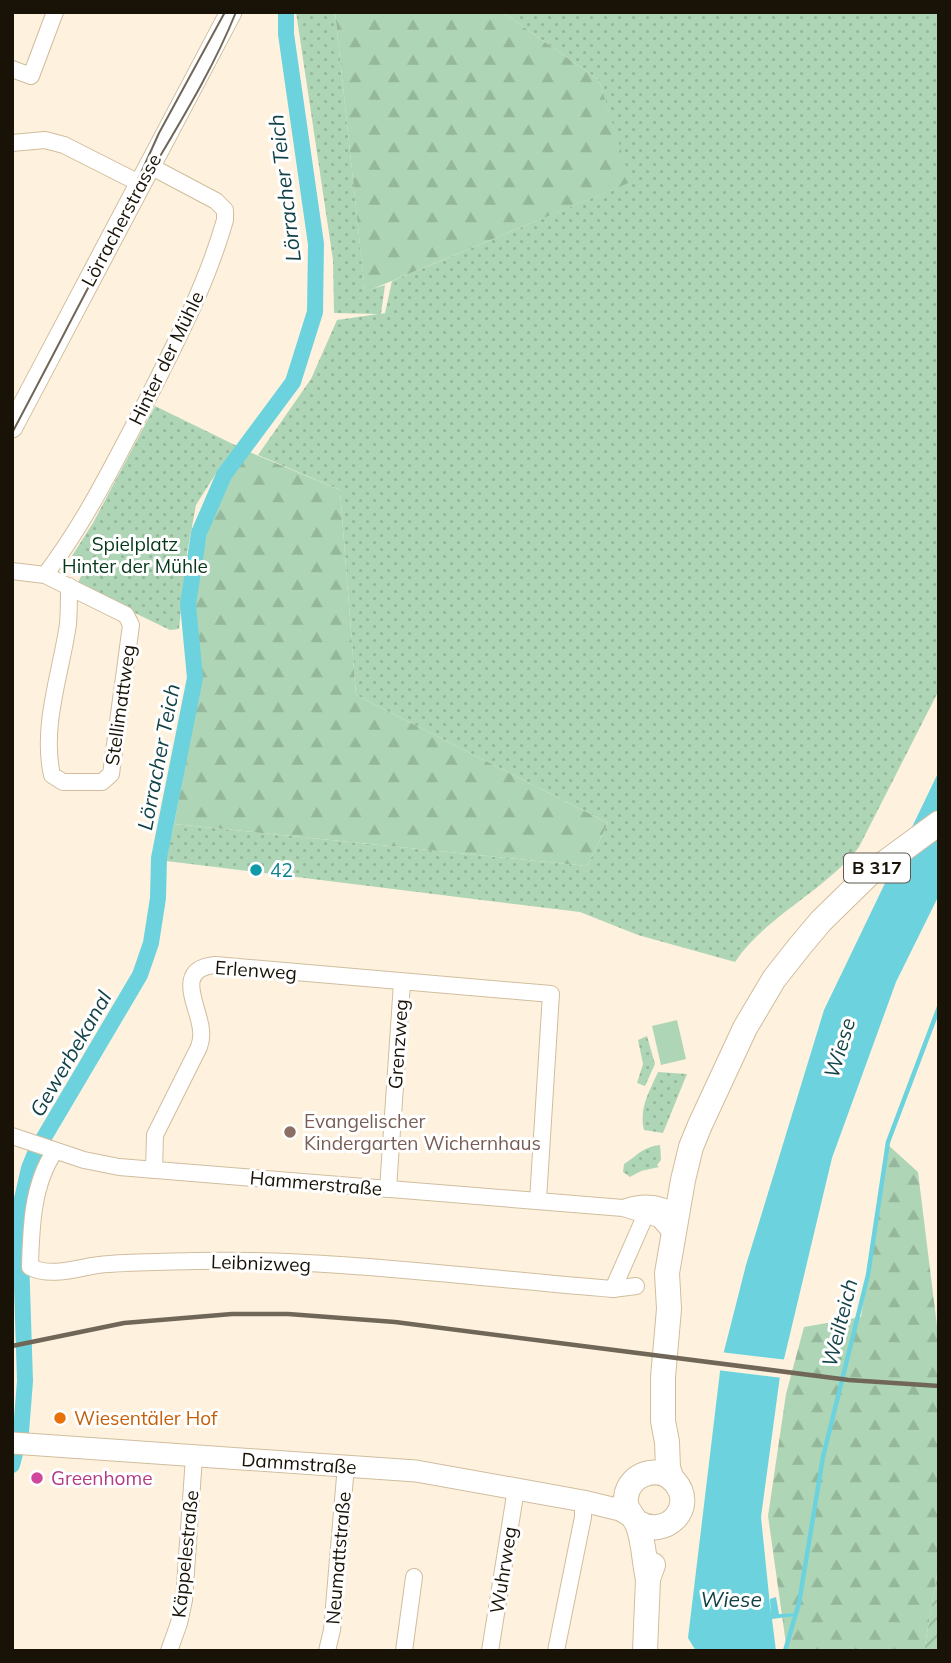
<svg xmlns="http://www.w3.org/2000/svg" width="951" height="1663" viewBox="0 0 951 1663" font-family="Mulish,sans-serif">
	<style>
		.grass { fill: url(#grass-dots) }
		.forest { fill: url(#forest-firs) }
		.garden { fill: url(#garden-furrows) }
		.pitch { fill: #aed6b6 }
		.water { fill: #6cd3de }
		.pier { fill: #fef2de }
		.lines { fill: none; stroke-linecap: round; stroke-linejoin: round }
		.stream { stroke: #6cd3de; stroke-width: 4.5 }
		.canal { stroke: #6cd3de; stroke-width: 16 }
		.street-casing { stroke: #d1bd9e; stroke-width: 18 }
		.secondary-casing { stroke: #d1bd9e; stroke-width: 23 }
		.primary-casing { stroke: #d1bd9e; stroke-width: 26 }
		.street { stroke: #fff; stroke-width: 16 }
		.secondary { stroke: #fff; stroke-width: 21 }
		.primary { stroke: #fff; stroke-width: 24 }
		.tram { stroke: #706758; stroke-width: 2 }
		.rail { stroke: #706758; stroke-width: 4.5 }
		.culture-dot { fill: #0f9aa8; stroke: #fff; stroke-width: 2.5 }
		.education-dot { fill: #8d6e63; stroke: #fff; stroke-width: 2.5 }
		.food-dot { fill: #e8710a; stroke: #fff; stroke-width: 2.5 }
		.hotel-dot { fill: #d1479c; stroke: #fff; stroke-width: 2.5 }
		.labels { text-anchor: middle; stroke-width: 6; stroke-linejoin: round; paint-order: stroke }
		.shield { fill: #fff; stroke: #5e5951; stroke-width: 2 }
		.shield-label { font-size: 18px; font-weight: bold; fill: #191206 }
		.street-label { font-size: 19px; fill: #191206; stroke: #fff }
		.park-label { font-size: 19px; fill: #043819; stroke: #fff }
		.culture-label { font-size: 19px; fill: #0d838f; stroke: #fff; text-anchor: start }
		.education-label { font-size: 19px; fill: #785e54; stroke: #fff; text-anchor: start }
		.food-label { font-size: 19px; fill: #c56008; stroke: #fff; text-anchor: start }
		.hotel-label { font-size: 19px; fill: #b23c85; stroke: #fff; text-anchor: start }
		.water-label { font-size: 21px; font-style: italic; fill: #124247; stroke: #fff }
	</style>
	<defs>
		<pattern id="grass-dots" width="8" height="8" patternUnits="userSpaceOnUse" patternTransform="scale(1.75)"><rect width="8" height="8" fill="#aed6b6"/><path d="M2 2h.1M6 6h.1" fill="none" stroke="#95b79b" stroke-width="1.8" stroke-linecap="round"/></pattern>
		<pattern id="forest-firs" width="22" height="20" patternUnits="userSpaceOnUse" patternTransform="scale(1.75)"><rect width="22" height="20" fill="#aed6b6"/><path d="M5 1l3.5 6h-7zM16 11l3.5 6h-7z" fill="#95b79b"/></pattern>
		<pattern id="garden-furrows" width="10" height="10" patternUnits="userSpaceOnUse" patternTransform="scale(1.75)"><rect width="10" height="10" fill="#aed6b6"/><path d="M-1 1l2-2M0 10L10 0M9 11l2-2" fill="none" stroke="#95b79b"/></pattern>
	</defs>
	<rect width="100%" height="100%" fill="#fef2de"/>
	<g class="grass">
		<path d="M 296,12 L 335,12 L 365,291 L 385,285 L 381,314 L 385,313 L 392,281 L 630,182 L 599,80 L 502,12 L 939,12 L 939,690 L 859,847 C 824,892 767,915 735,962 L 638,935 L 580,912 L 166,861 L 174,824 L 587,866 L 608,823 L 356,695 L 340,490 L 258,455 L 311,379 L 337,320 L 378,314 L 334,313 L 333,260 Z"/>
		<path d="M 155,406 L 237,446 L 215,475 L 196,505 L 187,553 L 179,629 L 170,630 L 77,585 L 82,574 L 82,563 L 70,559 L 93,523 Z"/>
		<path d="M 647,1036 L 655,1064 L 645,1086 L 637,1083 L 643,1064 L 638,1040 Z"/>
		<path d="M 658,1072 L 687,1074 L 663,1133 L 644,1130 C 639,1108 649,1092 658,1072 Z"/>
		<path d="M 660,1145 L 661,1160 L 657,1165 L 659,1167 L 641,1171 L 630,1177 L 623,1172 L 624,1164 C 637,1156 642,1147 660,1145 Z"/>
	</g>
	<g class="forest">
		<path d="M 335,12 L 502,12 L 599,80 L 631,182 L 365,292 Z"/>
		<path d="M 247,451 L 340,490 L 356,695 L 608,823 L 587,866 L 174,824 L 201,680 L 194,593 L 214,504 Z"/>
		<path d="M 887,1144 L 918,1172 L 939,1342 L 939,1562 L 924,1651 L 787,1651 L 768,1516 L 786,1394 L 804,1327 L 861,1317 Z"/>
	</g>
	<path class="garden" d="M 939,1562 L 939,1651 L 924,1651 Z"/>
	<path class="pitch" d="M 677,1020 L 686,1059 L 661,1065 L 652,1026 Z"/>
	<path class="water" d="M 939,771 L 939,895 L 896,982 L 832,1158 L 780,1376 L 761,1517 L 771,1615 L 770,1599 L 776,1597 L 779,1614 L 797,1613 L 795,1616 L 772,1619 L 776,1651 L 696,1651 L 688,1638 L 721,1363 L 746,1265 L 824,1010 Z"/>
	<path class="pier" d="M 720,1352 L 788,1360 L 783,1378 L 717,1370 Z"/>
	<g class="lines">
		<path class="stream" d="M 785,1651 L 799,1603 L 823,1457 L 868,1275 L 888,1142 L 939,1007"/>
		<path class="canal" d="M 12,1465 L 21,1432 L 25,1381 L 20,1225 L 22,1199 L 29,1168 L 36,1151 L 140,975 L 151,943 L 158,898 L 159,858 L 195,678 L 188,604 L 199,533 L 224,475 L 293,382 L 315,312 L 316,244 L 286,34 L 286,12"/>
		<defs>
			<g id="street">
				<path d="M 12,69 L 31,76 L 55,12"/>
				<path d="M 12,143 L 45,140 L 64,145 L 141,184"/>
				<path d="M 12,571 L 45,575 L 126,615 L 131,625 L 111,774 L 102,782 L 63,782 L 52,775 C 41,726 61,673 68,624 C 69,612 69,599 69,586"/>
				<path d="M 45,575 C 84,524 112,467 142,410 C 173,348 206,287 225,220 L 225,210 L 216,201 L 150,166"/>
				<path d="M 12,1136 L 84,1160 L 119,1167 L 623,1208 L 659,1219 L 673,1235"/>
				<path d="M 55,1151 C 32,1184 31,1229 30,1267 C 54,1279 83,1265 108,1264 C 136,1262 165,1262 193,1261 C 334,1258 473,1278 613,1289 L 636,1286"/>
				<path d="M 154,1170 L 155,1135 L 199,1047 C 201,1041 202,1036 201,1030 C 199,1006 173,969 215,965 L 551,994 L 538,1200"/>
				<path d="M 388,1189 L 402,983"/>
				<path d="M 626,1207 C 644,1201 661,1202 676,1214"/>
				<path d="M 613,1289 L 646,1214"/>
				<path d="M 169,1651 L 179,1623 L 184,1600 L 194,1457"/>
				<path d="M 327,1651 L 332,1630 L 346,1465"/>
				<path d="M 404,1651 L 414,1577"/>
				<path d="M 490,1651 L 516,1489"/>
				<path d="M 556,1651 L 583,1517 L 583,1501"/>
			</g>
			<g id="secondary">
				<path d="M 12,427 L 231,12"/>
				<path d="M 12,1443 L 416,1471 L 583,1501 L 620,1510 L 632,1517"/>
			</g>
			<g id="primary">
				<path d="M 672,1479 L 668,1468 L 667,1442 L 663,1421 L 663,1377 L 669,1309 L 667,1273 L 683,1180 L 691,1147 L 700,1125 L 745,1028 L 774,979 L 800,946 L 821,921 L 868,875 L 939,823"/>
				<path d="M 637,1522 C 665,1540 697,1508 675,1482 C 660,1464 629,1473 626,1497 C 624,1510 634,1515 638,1526 C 644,1542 644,1562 648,1579"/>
				<path d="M 645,1651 L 648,1579 L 653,1565"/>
			</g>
		</defs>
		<use href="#street" class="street-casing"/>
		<use href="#secondary" class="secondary-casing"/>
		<use href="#primary" class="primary-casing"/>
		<use href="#street" class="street"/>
		<use href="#secondary" class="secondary"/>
		<use href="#primary" class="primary"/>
		<g class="tram">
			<path d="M 135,186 L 159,133 L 225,12"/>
			<path d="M 12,433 C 54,354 94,275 137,196 C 171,136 210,77 236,12"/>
		</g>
		<path class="rail" d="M 12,1346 L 124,1323 L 232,1314 L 288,1314 L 395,1322 L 849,1380 L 939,1386"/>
	</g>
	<circle class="culture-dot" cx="256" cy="870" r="7"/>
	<circle class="education-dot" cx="290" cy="1132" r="7"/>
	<circle class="food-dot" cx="60" cy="1418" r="7"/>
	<circle class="hotel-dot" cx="37" cy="1478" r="7"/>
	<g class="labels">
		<rect class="shield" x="844" y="853.5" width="66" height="29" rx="5"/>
		<g class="shield-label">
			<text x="877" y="874">B 317</text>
		</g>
		<g class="street-label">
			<text transform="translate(121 220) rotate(-62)" y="7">Lörracherstrasse</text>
			<text transform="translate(166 358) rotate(-64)" y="7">Hinter der Mühle</text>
			<text transform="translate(120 705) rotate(-82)" y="7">Stellimattweg</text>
			<text transform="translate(256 970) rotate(4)" y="7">Erlenweg</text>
			<text transform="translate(398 1044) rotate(-86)" y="7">Grenzweg</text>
			<text transform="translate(316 1183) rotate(5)" y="7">Hammerstraße</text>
			<text transform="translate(261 1263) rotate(2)" y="7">Leibnizweg</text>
			<text transform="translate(299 1463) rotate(4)" y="7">Dammstraße</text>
			<text transform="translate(185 1554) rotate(-84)" y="7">Käppelestraße</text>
			<text transform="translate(338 1558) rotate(-85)" y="7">Neumattstraße</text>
			<text transform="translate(503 1570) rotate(-81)" y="7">Wuhrweg</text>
		</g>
		<g class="park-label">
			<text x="135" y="551">Spielplatz<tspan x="135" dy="22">Hinter der Mühle</tspan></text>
		</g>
		<g class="culture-label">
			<text x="270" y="877">42</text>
		</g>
		<g class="education-label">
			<text x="304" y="1128">Evangelischer<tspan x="304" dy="22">Kindergarten Wichernhaus</tspan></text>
		</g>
		<g class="food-label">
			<text x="74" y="1425">Wiesentäler Hof</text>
		</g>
		<g class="hotel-label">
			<text x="51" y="1485">Greenhome</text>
		</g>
		<g class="water-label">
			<text transform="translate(285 188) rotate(-97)" y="7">Lörracher Teich</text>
			<text transform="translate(159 757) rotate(-79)" y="7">Lörracher Teich</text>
			<text transform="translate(840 1048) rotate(-73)" y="7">Wiese</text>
			<text transform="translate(71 1054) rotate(-60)" y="7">Gewerbekanal</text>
			<text transform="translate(840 1323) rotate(-76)" y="7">Weilteich</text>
			<text x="731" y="1607">Wiese</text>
		</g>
	</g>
	<rect width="951" height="1663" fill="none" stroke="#191206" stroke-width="28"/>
</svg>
